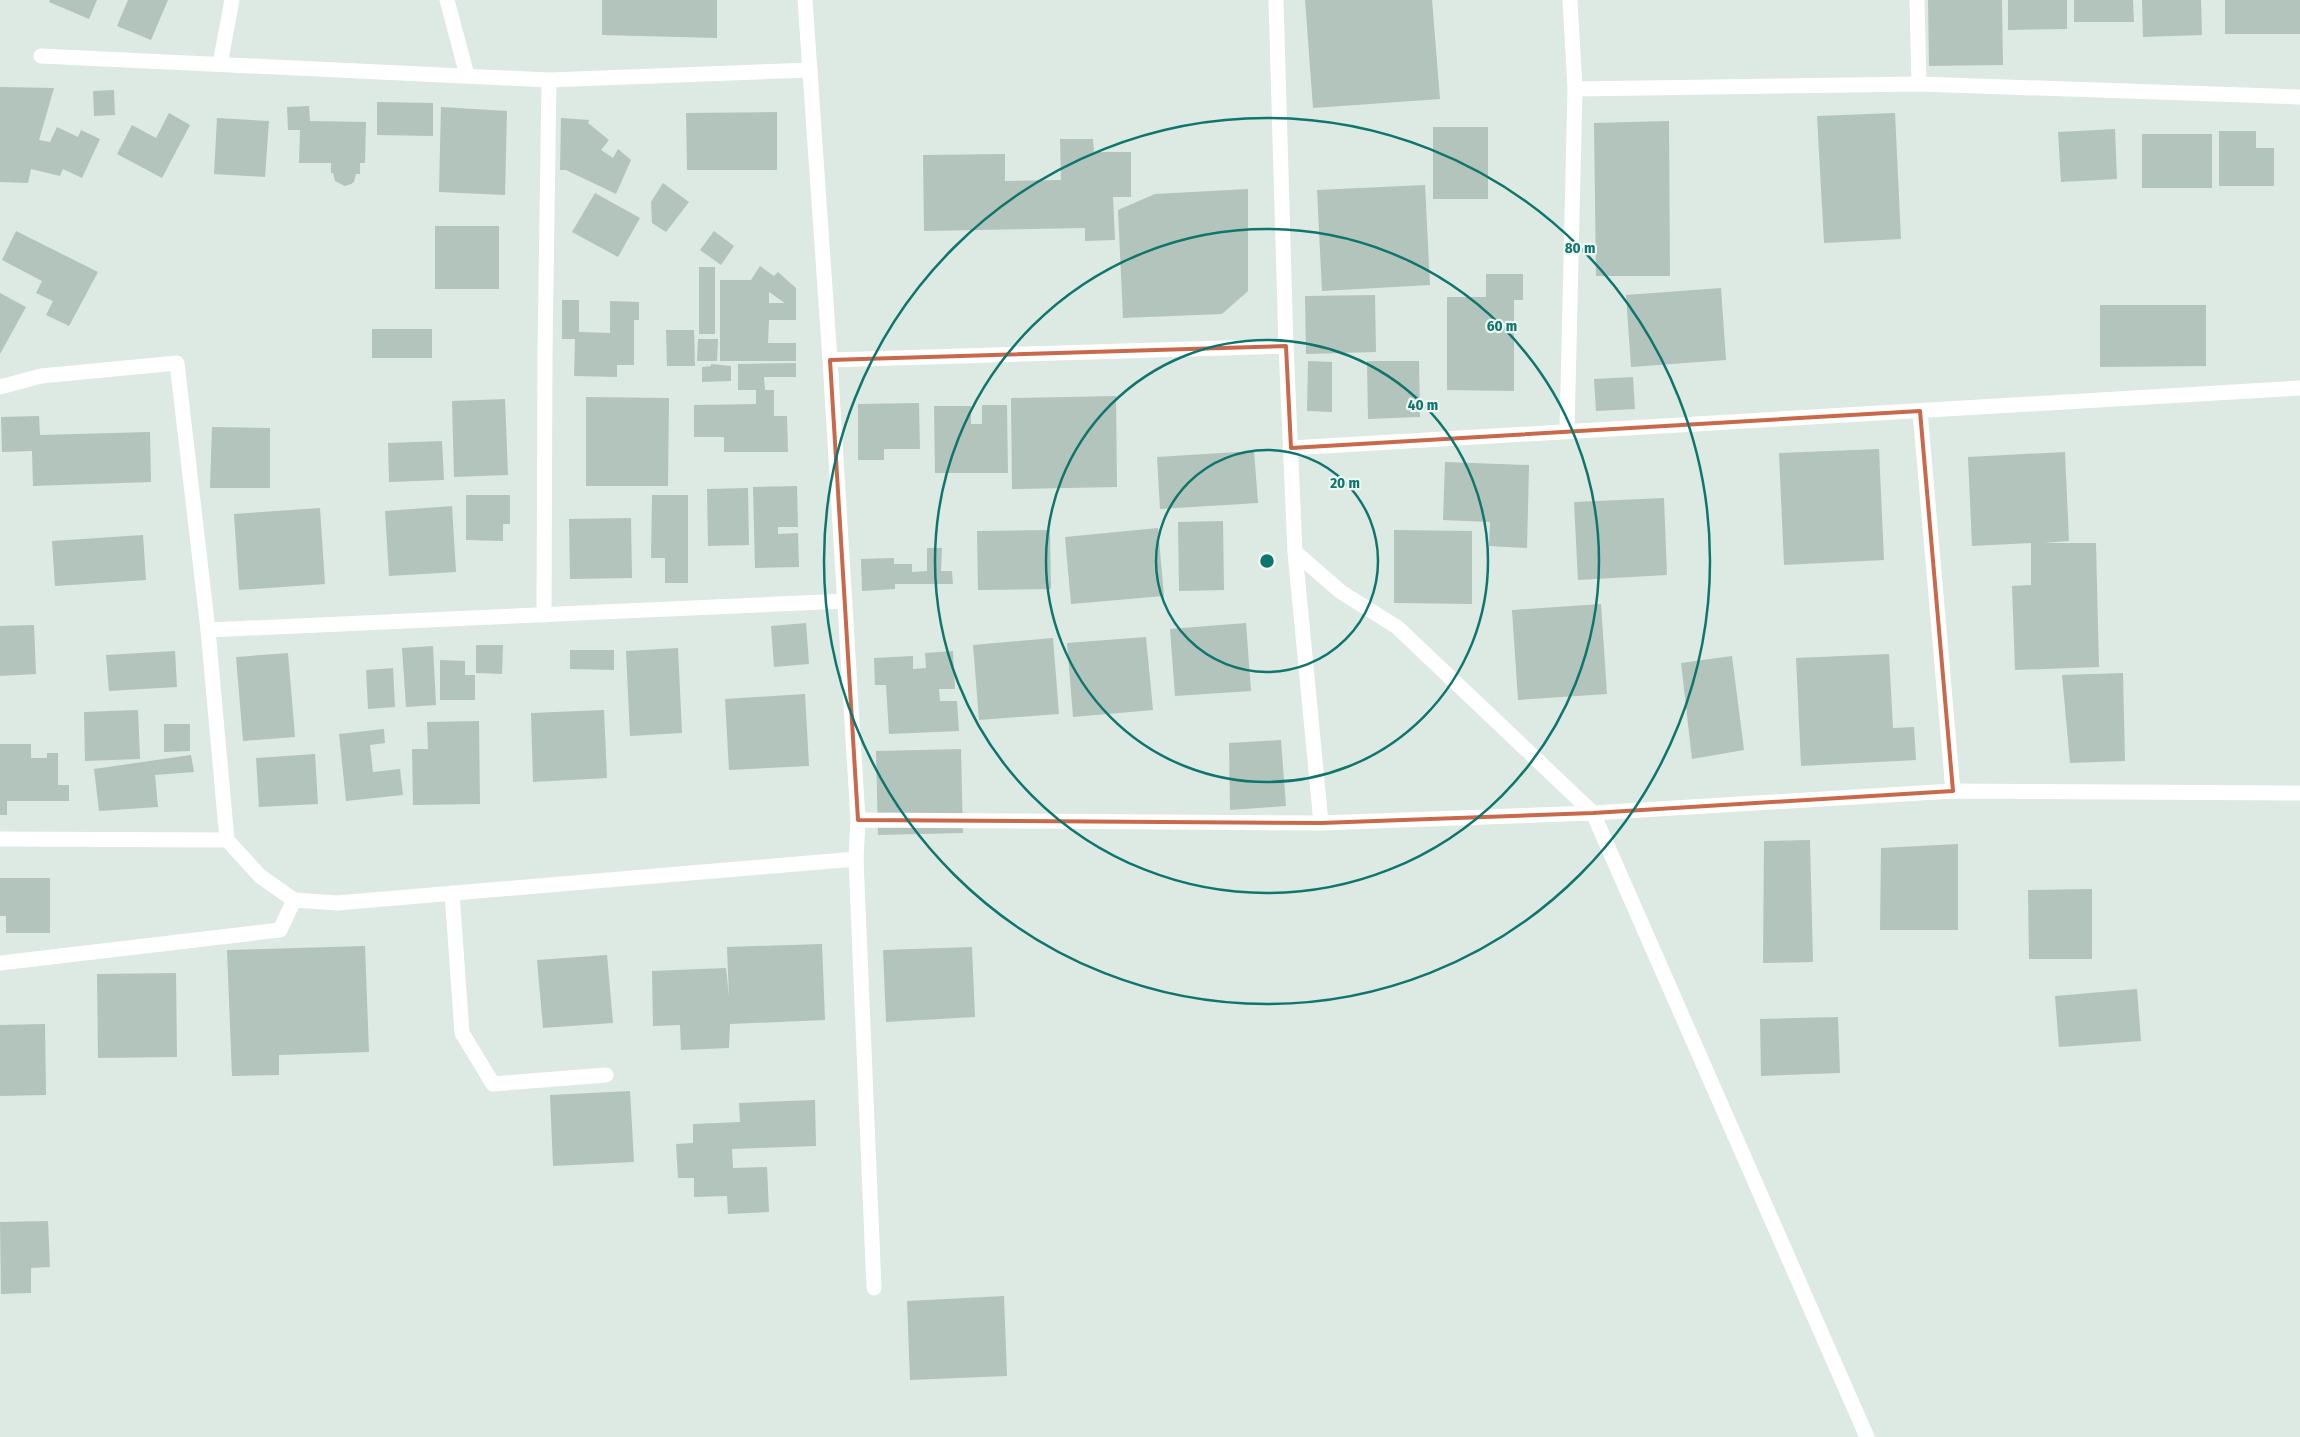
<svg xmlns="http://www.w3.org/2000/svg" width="2300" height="1437" viewBox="0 0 2300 1437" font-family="'Fira Sans Condensed',sans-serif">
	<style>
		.building { fill: #b3c4bc; fill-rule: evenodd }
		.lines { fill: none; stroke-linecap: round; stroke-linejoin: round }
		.minor { stroke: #fff; stroke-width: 15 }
		.marked { fill: none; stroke: #c9694b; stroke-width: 4; stroke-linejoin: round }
		.ring { fill: none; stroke: #0f766e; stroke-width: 2.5 }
		.centre { fill: #0f766e; stroke: #edf6f1; stroke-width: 2.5 }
		.ring-label { font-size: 15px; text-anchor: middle; font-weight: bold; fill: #0f766e; stroke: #edf6f1; stroke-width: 4.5; stroke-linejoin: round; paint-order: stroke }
	</style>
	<rect width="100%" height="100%" fill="#dde9e3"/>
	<g class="building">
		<path d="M 50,0 L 97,0 L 89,19 L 49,2 Z"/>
		<path d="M 128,0 L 168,0 L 151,40 L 117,26 Z"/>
		<path d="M 602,0 L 717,0 L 717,38 L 602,35 Z"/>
		<path d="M 1305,0 L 1432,0 L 1440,99 L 1313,108 Z"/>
		<path d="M 1928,0 L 2002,0 L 2003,65 L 1929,66 Z"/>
		<path d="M 2008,0 L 2067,0 L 2067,29 L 2008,30 Z"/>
		<path d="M 2074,0 L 2133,0 L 2134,22 L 2074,22 Z"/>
		<path d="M 2142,0 L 2201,0 L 2202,35 L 2143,37 Z"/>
		<rect x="2225" y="0" width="75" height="34"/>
		<path d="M 0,87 L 54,88 L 39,140 L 50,142 L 57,127 L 78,137 L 81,130 L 100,139 L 82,178 L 63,169 L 60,176 L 31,169 L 28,183 L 0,182 Z"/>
		<path d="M 114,90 L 115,115 L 94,116 L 93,91 Z"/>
		<path d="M 377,102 L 433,103 L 433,136 L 377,135 Z"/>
		<path d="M 309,106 L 310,121 L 366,122 L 365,163 L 360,163 L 360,174 L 356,174 L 354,182 L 351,184 L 345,186 L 335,181 L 333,173 L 331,173 L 331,163 L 299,163 L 300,130 L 288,130 L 287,107 Z"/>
		<path d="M 441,107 L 507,111 L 505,195 L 439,192 Z"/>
		<path d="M 777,112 L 777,170 L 687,170 L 686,113 Z"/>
		<path d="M 169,113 L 190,125 L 162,178 L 117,154 L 132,125 L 156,138 Z"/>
		<path d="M 1895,113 L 1901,239 L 1824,243 L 1817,116 Z"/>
		<path d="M 217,118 L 269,121 L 265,177 L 214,174 Z"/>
		<path d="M 561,118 L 589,120 L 588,123 L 609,140 L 601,150 L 613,158 L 618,149 L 631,160 L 616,194 L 566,170 L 560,170 Z"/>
		<path d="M 1669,121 L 1670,276 L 1596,276 L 1594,123 Z"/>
		<rect x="1433" y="127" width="55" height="72"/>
		<path d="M 2115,129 L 2117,179 L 2061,182 L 2058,132 Z"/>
		<path d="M 2219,131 L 2256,131 L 2256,148 L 2274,148 L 2274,186 L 2219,186 Z"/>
		<rect x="2142" y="134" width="70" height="54"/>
		<path d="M 1060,139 L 1093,139 L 1094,152 L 1131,152 L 1131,197 L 1113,197 L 1115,240 L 1085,241 L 1085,228 L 924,231 L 923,155 L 1005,154 L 1005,181 L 1061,180 Z"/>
		<path d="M 663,183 L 689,202 L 666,232 L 652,223 L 651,202 Z"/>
		<path d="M 1425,185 L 1430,285 L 1322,291 L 1317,190 Z"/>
		<path d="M 1248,189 L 1248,291 L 1222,314 L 1123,318 L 1118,210 L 1155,194 Z"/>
		<path d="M 595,193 L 640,218 L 618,257 L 572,232 Z"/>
		<rect x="435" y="226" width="64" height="63"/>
		<path d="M 16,231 L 98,272 L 69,326 L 46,315 L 53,301 L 36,293 L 42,281 L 2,260 Z"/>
		<path d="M 714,231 L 734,246 L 721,265 L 700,250 Z"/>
		<path d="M 760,266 L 774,276 L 778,272 L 796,288 L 796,320 L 769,320 L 768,343 L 796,343 L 796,361 L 720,361 L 720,280 L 751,280 ZM 769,292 L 785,303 L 769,303 Z"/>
		<rect x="699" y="267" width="16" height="67"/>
		<path d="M 1486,274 L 1523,274 L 1523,300 L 1514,300 L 1514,391 L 1447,390 L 1447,297 L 1486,297 Z"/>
		<path d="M 1721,288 L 1726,360 L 1631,367 L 1626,295 Z"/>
		<path d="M 0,293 L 26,307 L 0,354 Z"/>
		<path d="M 1375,295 L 1376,352 L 1306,354 L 1305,296 Z"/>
		<path d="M 562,300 L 579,300 L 579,332 L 610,333 L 610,301 L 639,302 L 639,320 L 634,320 L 634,365 L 617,365 L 617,377 L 574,376 L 575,339 L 562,339 Z"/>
		<path d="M 2100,305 L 2206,305 L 2206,366 L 2100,367 Z"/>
		<rect x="372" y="329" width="60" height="29"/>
		<path d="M 666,330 L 694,330 L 695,366 L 667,366 Z"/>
		<path d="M 698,339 L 718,339 L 717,361 L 697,361 Z"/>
		<path d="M 1308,361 L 1332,362 L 1332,412 L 1307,411 Z"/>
		<path d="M 1367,361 L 1419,361 L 1420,417 L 1368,419 Z"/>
		<path d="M 796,363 L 796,377 L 764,377 L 765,390 L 774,390 L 774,416 L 787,416 L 788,452 L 724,452 L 724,437 L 694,437 L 694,405 L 756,404 L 756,390 L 738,390 L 738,364 Z"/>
		<path d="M 711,364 L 731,366 L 731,381 L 702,382 L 702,367 L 711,366 Z"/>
		<path d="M 1633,377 L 1635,409 L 1596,411 L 1594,379 Z"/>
		<path d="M 1116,396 L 1117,487 L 1012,489 L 1011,398 Z"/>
		<path d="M 586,397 L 669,398 L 668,486 L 586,486 Z"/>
		<path d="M 505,399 L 508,475 L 454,477 L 452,401 Z"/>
		<path d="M 919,403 L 920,449 L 884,449 L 884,460 L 858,460 L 858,404 Z"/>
		<path d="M 982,405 L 1007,405 L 1008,473 L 935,473 L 934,406 L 971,406 L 971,424 L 982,424 Z"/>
		<path d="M 39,416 L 40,435 L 150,432 L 151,482 L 33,486 L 32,451 L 2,452 L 1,417 Z"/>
		<path d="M 212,427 L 270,428 L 270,488 L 210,488 Z"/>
		<path d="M 442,441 L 444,480 L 389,482 L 388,443 Z"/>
		<path d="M 1879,449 L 1884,560 L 1784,565 L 1779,453 Z"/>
		<path d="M 1254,451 L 1258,503 L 1160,509 L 1157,457 Z"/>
		<path d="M 2065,452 L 2069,541 L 2044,543 L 2096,543 L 2099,667 L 2015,670 L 2012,586 L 2031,585 L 2031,543 L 1972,546 L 1968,457 Z"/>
		<path d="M 1445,462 L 1529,465 L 1527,548 L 1489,546 L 1490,522 L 1443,520 Z"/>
		<path d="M 797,486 L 798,527 L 778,527 L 778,534 L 798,533 L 799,567 L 755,568 L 753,487 Z"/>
		<path d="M 748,488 L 749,545 L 708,546 L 707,489 Z"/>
		<path d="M 466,495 L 510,495 L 510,524 L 503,524 L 503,541 L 466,540 Z"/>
		<path d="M 652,495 L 688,495 L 688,583 L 665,583 L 665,558 L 651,558 Z"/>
		<path d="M 1664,498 L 1667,575 L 1578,580 L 1574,502 Z"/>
		<path d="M 452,506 L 456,572 L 389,576 L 385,511 Z"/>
		<path d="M 320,508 L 325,584 L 239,590 L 234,514 Z"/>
		<path d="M 631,518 L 632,578 L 570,579 L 569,519 Z"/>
		<path d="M 1223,521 L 1224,590 L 1179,591 L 1178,522 Z"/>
		<path d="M 1158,528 L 1164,596 L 1071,604 L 1065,537 Z"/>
		<path d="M 1050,530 L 1051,589 L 978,590 L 977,531 Z"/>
		<path d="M 1394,530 L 1472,531 L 1472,604 L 1394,603 Z"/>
		<path d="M 143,535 L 146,580 L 55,586 L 52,541 Z"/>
		<path d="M 927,548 L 942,548 L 941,571 L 952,571 L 953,584 L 895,584 L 895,589 L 862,591 L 861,559 L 894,558 L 894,564 L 912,564 L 912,572 L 927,571 Z"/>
		<path d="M 1601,604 L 1607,694 L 1518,700 L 1512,610 Z"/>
		<path d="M 806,623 L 809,664 L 774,667 L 771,626 Z"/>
		<path d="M 1246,623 L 1251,691 L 1175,696 L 1170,629 Z"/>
		<path d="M 34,625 L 36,674 L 0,676 L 0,626 Z"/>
		<path d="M 1146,637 L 1153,710 L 1073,717 L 1067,643 Z"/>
		<path d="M 1053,638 L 1059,714 L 979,720 L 973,645 Z"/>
		<path d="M 476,645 L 503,645 L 502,674 L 476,673 Z"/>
		<path d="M 433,646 L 436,705 L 406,707 L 402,648 Z"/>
		<path d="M 678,648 L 682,733 L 630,736 L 626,651 Z"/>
		<path d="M 570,650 L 614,650 L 614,670 L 570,669 Z"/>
		<path d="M 175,651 L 177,687 L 109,691 L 106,655 Z"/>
		<path d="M 953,651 L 955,689 L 939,689 L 940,701 L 957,701 L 959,731 L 889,734 L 886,685 L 875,685 L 874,658 L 913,656 L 913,669 L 926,668 L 925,653 Z"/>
		<path d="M 288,653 L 295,737 L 243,741 L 236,657 Z"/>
		<path d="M 1889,654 L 1893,728 L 1914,727 L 1916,760 L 1801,766 L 1796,658 Z"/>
		<path d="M 1732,656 L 1744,750 L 1692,759 L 1681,663 Z"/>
		<path d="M 440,660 L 465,661 L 465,675 L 475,675 L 475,700 L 440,700 Z"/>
		<path d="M 393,668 L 395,707 L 368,709 L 366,670 Z"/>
		<path d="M 2123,673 L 2125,761 L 2070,763 L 2062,675 Z"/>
		<path d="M 805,694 L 809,766 L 729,770 L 725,699 Z"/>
		<path d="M 138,710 L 140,759 L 85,761 L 84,712 Z"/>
		<path d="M 604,710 L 607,778 L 533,782 L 531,713 Z"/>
		<path d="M 479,721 L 480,804 L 413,805 L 412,749 L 428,749 L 427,722 Z"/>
		<path d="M 164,724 L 190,724 L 190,751 L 164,752 Z"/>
		<path d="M 384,729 L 385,743 L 370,745 L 373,772 L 400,769 L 403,795 L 346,801 L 339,734 Z"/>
		<path d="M 1281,740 L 1286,806 L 1230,810 L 1229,743 Z"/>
		<path d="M 0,744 L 31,744 L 31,758 L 47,758 L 47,753 L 58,753 L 58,785 L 69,785 L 69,801 L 7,801 L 7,815 L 0,815 Z"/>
		<path d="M 961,749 L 963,833 L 878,835 L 876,751 Z"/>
		<path d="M 315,754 L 318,804 L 259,807 L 256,758 Z"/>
		<path d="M 191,755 L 194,772 L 155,775 L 158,807 L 99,811 L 94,769 Z"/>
		<path d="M 1810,840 L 1813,962 L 1763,963 L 1764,841 Z"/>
		<path d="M 1958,844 L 1958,930 L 1880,930 L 1881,848 Z"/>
		<path d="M 0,878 L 50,878 L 50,933 L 6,933 L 6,916 L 0,916 Z"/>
		<path d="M 2092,889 L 2092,959 L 2029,959 L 2028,890 Z"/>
		<path d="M 822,944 L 825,1020 L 730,1024 L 729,1048 L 681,1050 L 680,1025 L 653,1026 L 652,971 L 726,968 L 729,997 L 727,947 Z"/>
		<path d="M 365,946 L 369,1052 L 279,1055 L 279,1075 L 232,1076 L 227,950 Z"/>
		<path d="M 972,947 L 975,1017 L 886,1022 L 883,950 Z"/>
		<path d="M 607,955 L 613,1023 L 543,1028 L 537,960 Z"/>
		<path d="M 176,973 L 177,1057 L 98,1058 L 97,974 Z"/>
		<path d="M 2137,989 L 2141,1041 L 2059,1047 L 2055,996 Z"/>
		<path d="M 1838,1017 L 1840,1073 L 1761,1076 L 1760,1019 Z"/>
		<path d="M 45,1024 L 46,1095 L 0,1096 L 0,1025 Z"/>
		<path d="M 630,1091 L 634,1162 L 553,1166 L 550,1095 Z"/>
		<path d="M 815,1100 L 816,1146 L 732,1149 L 733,1168 L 767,1167 L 769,1212 L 728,1214 L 727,1196 L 694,1197 L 694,1178 L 678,1178 L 676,1144 L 693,1143 L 693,1124 L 740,1122 L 739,1103 Z"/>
		<path d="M 48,1221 L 50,1267 L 31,1268 L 31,1293 L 1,1294 L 0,1222 Z"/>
		<path d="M 1004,1296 L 1007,1376 L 910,1380 L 907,1301 Z"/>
	</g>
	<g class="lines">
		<g class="minor">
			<path d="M 447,0 L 467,75"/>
			<path d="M 805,0 L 830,360 L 858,820"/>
			<path d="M 1276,0 L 1286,346 L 1295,552 L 1341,592 L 1397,627 L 1593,813 L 1867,1437"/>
			<path d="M 1917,0 L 1919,84"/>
			<path d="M 41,56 L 549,80 L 810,70"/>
			<path d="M 220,64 L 232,0"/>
			<path d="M 1575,89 L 1919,84 L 2300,97"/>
			<path d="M 830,360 L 1286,346"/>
			<path d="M 0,387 L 41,376 L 177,363 L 208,630 L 227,840"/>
			<path d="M 1920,411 L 1953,791"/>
			<path d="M 1567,431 L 1575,89 L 1570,0"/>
			<path d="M 1291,448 L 2300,388"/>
			<path d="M 1295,552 L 1321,823"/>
			<path d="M 544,615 L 545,352 L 549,80"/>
			<path d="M 208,630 L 845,601"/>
			<path d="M 0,839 L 227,840 L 260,876 L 294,900 L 337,903 L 856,859 L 858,820 L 1321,823 L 1593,813 L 1953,791 L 2300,793"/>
			<path d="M 856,859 L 874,1288"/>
			<path d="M 452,893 L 462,1033 L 493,1084 L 606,1075"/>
			<path d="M 0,963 L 280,930 L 294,900"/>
		</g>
	</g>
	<path class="marked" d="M 1286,346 L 1291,448 L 1920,411 L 1953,791 L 1593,813 L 1321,823 L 858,820 L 830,360 Z"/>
	<g class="ring">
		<circle cx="1267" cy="561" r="111"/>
		<circle cx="1267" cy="561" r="221"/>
		<circle cx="1267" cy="561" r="332"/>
		<circle cx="1267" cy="561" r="443"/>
	</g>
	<circle cx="1267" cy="561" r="8" class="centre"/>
	<g class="ring-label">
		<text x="1580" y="253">80 m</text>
		<text x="1502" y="331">60 m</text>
		<text x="1423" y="410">40 m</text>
		<text x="1345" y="488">20 m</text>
	</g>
</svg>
